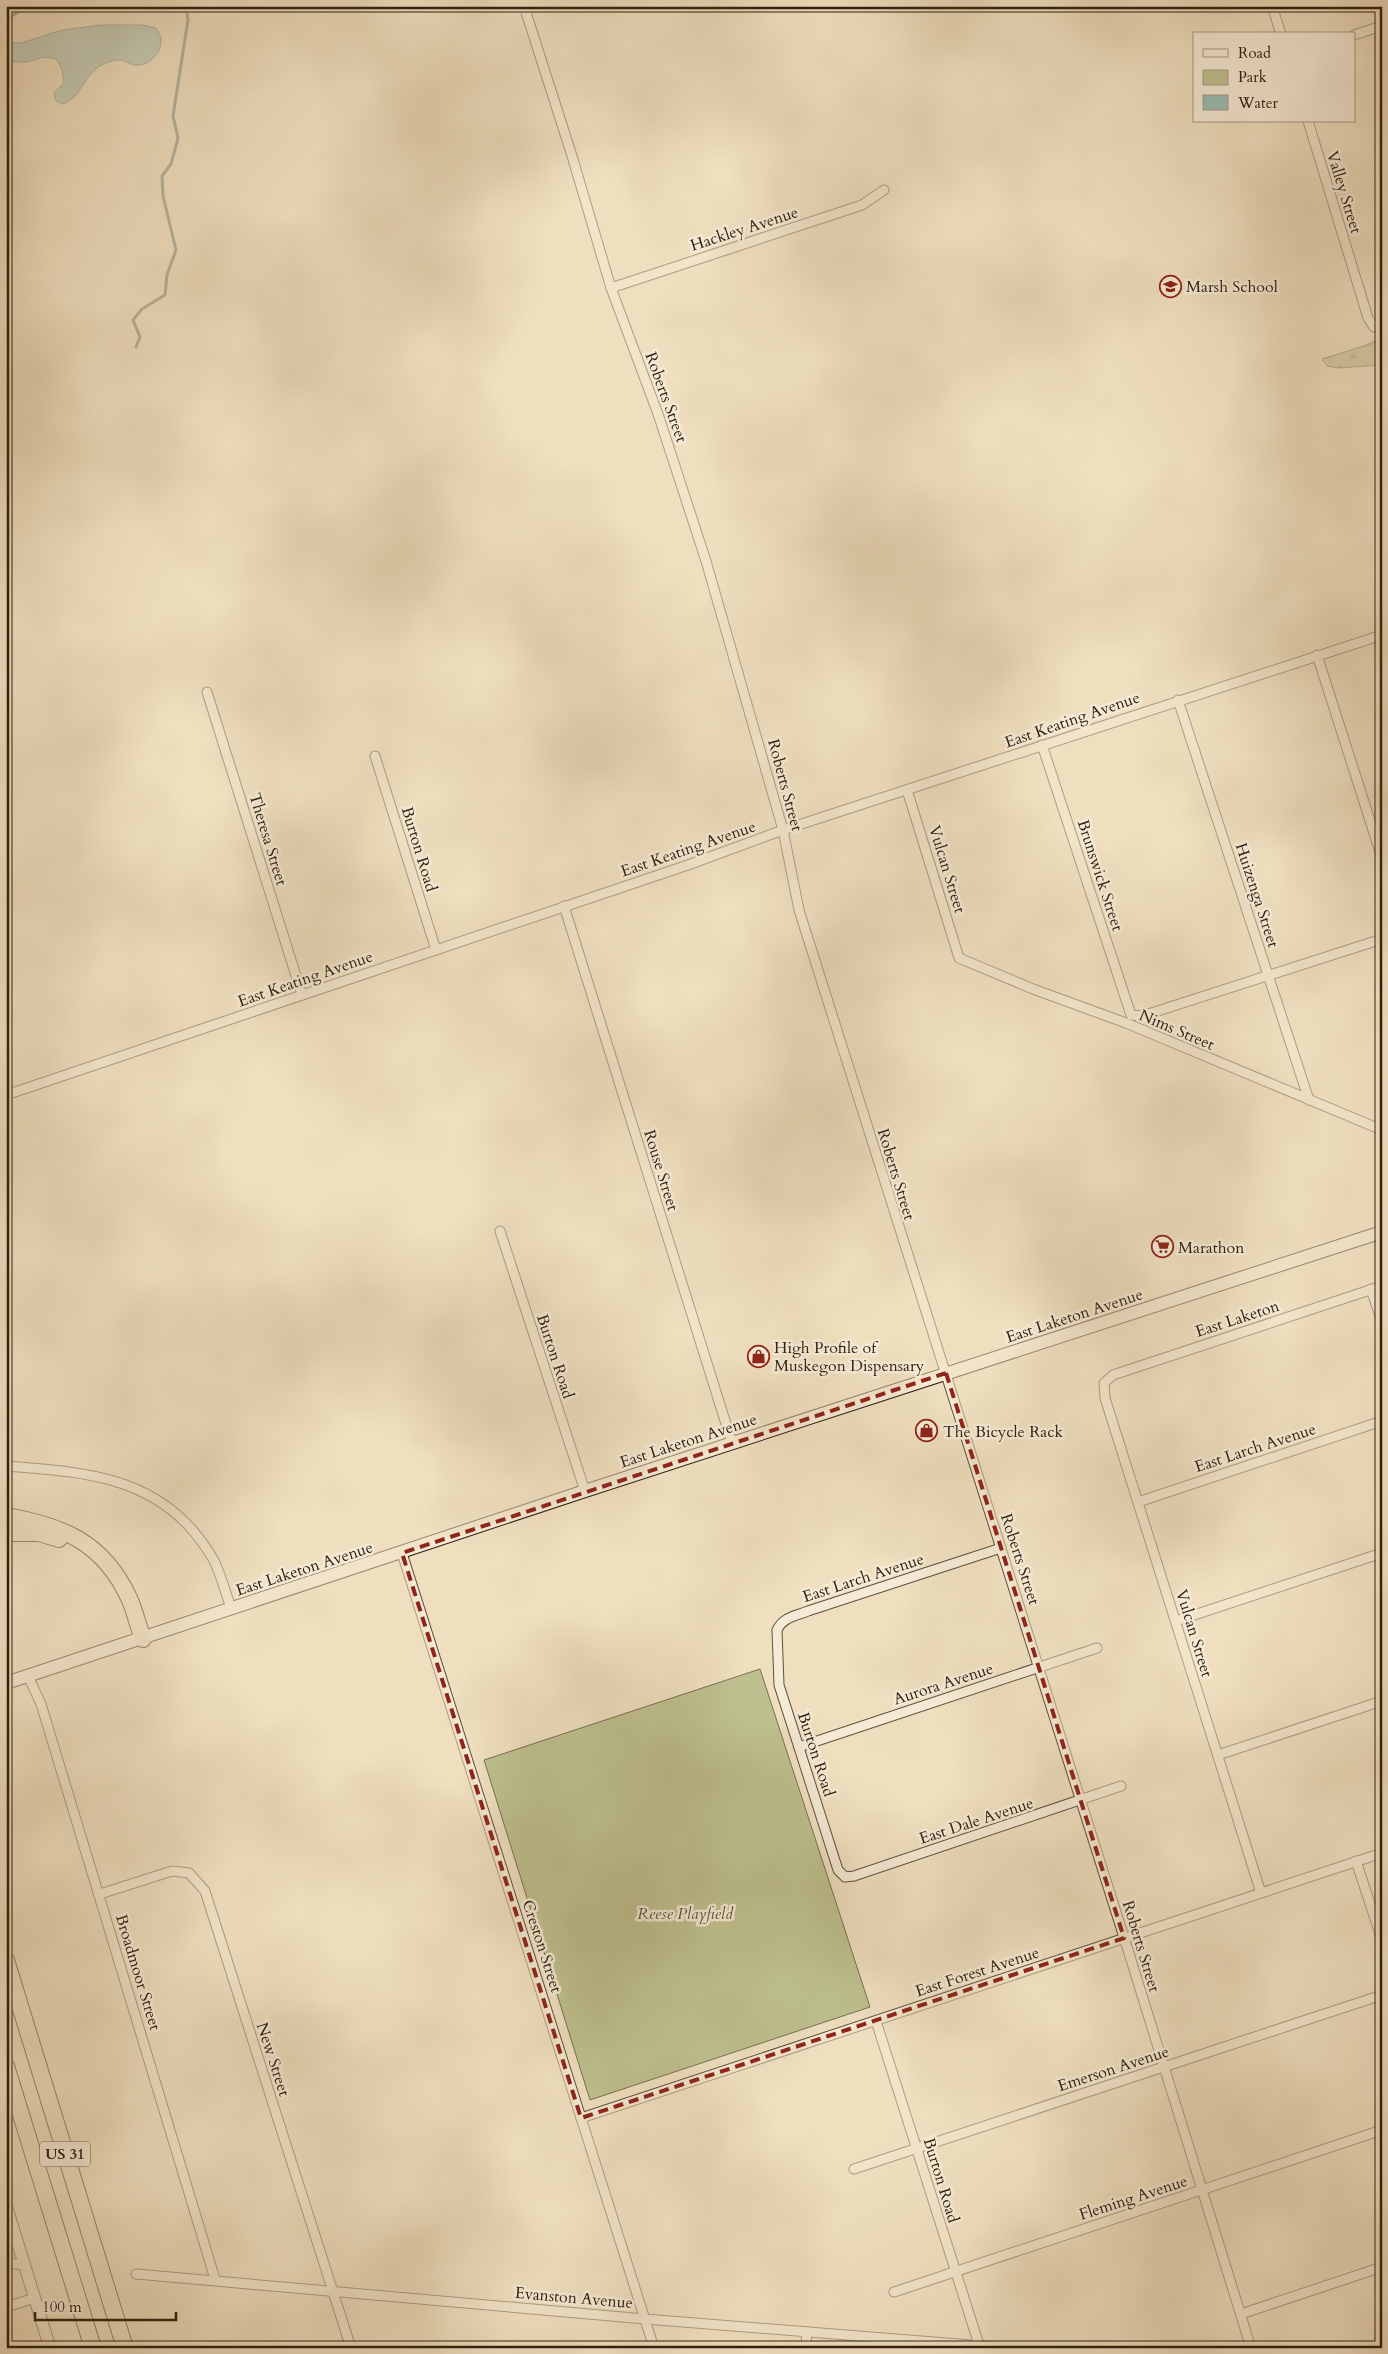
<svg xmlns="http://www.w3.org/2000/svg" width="1388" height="2354" viewBox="0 0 1388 2354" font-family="Cardo,serif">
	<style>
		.forest { fill: url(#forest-firs); stroke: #767050 }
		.green { fill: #bec08f; stroke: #767050 }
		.water { fill: #9abdb2; stroke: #6f7e71 }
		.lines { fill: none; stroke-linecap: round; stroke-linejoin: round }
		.stream { stroke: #6f7e71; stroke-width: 3 }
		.minor-casing { stroke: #5f503c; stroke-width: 11 }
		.tertiary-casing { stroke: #5f503c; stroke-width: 13 }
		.secondary-casing { stroke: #2f2010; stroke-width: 14 }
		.motorway-casing { stroke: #2f2010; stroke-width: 18 }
		.minor { stroke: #f5ead5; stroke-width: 9 }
		.tertiary { stroke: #f5ead5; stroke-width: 11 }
		.secondary { stroke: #f5ead5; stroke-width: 12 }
		.motorway { stroke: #efdfbf; stroke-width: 16 }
		.marked { fill: none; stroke: #8f2418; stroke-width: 4; stroke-dasharray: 10 6; stroke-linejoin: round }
		.labels { text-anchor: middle; stroke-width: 5; stroke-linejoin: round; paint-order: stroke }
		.shield { fill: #f5ead5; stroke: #6a5d4b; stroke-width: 1 }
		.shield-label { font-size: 15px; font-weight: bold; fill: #2f2010 }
		.street-label { font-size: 16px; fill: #2f2010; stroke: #f5ead5 }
		.poi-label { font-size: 16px; fill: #2f2010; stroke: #f5ead5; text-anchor: start }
		.park-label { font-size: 16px; font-style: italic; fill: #5a5036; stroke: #f5ead5 }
	</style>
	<defs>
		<pattern id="forest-firs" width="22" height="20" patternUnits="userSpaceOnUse" patternTransform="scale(1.25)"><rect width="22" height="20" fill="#bec08f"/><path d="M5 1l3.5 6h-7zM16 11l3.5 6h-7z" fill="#9b9c73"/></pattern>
	</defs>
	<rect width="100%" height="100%" fill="#efdfbf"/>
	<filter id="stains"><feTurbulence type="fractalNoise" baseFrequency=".004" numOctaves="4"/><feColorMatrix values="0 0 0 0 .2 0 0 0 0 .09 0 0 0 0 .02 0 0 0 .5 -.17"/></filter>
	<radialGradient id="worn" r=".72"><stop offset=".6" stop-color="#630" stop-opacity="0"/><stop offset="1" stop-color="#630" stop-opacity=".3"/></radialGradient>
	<path class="forest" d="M 1382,338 L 1382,365 L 1338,368 L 1327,366 L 1322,359 L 1364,346 Z"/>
	<path class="green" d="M 760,1669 L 870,2007 L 590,2100 L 484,1760 Z"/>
	<path class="water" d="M 101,25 L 142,25 L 156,28 C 158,31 161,36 161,39 C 162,54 148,67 134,65 C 129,64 124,60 119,60 C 111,60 103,64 97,68 C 83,79 80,98 63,104 L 56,101 L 54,93 L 64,83 L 62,69 L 56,59 L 44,57 L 27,62 L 6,62 L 6,42 L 21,43 L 62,30 Z"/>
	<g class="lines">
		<g class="stream">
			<path d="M 6,20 L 21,10 L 44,10 L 48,6"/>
			<path d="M 136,347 L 140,337 L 133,320 L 142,309 L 165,295 L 167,275 L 176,250 L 163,196 L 162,176 L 171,164 L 178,138 L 173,116 L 188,20 L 186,6"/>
		</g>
		<defs>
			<g id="minor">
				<path d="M 524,6 L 572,156 L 611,288 L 658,414 L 706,561 L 783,830 L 799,910 L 1128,1950 L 1251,2348"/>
				<path d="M 1272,6 L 1281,34"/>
				<path d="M 1354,35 L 1382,26"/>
				<path d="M 1308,121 L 1368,318 L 1374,327 L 1382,329"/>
				<path d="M 611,288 L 862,205 L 884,190"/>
				<path d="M 1317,655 L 1382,858"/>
				<path d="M 207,692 L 302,995"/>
				<path d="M 1178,700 L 1309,1100"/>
				<path d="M 1042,745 L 1131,1015 L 1142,1016 L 1382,939"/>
				<path d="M 375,756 L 436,950"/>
				<path d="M 907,790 L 959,958 L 1033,989 L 1126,1023 L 1382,1130"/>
				<path d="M 564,906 L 732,1443"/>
				<path d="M 6,1095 L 688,865 L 783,830 L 1382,635"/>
				<path d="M 500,1231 L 585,1491"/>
				<path d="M 1371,1289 L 1382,1322"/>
				<path d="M 6,1466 C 77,1472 146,1474 195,1533 C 203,1543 211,1553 216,1565 C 222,1579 226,1594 231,1608"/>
				<path d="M 1138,1502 L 1382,1421"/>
				<path d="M 1001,1548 L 808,1611 C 796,1616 783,1617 777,1630 L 779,1685 L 838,1870 L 845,1877 L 854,1876 L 1121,1786"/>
				<path d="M 402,1553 L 654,2348"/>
				<path d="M 1176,1621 L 1382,1553"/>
				<path d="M 28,1676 L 41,1704 L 215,2279"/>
				<path d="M 799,1747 L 1097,1648"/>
				<path d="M 1218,1755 L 1382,1701"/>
				<path d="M 1356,1861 L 1382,1940"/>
				<path d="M 1261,1893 L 1105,1398 L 1104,1383 L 1113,1375 L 1382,1286"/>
				<path d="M 100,1894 L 172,1871 L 189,1873 L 205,1891 L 351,2348"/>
				<path d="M 876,2021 L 980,2348"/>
				<path d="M 581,2118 L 1382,1853"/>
				<path d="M 854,2169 L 1382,1995"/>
				<path d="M 6,2263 L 25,2265"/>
				<path d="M 136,2274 L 645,2319 L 1009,2348"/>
				<path d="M 894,2292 L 1382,2130"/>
				<path d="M 6,2307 L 35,2298"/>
				<path d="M 1241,2314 L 1382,2267"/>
				<path d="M 806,2332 L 807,2348"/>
			</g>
			<path id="tertiary" d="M 6,2205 L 50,2348"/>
			<path id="secondary" d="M 6,1683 L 585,1491 L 1382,1232"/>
			<g id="motorway">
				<path d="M 6,1516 C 63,1526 103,1542 129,1598 C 135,1611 138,1626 143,1639"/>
				<path d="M 6,1533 L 39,1533 L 59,1539"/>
				<path d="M 6,1960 L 125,2348"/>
				<path d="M 6,2066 L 93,2348"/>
			</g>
		</defs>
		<use href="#minor" class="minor-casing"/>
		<use href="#tertiary" class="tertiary-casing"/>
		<use href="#secondary" class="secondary-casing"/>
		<use href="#motorway" class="motorway-casing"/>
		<use href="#minor" class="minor"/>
		<use href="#tertiary" class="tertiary"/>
		<use href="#secondary" class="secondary"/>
		<use href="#motorway" class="motorway"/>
	</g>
	<path d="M0 0H1388V2354H0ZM 946,1373 L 1124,1938 L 581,2118 L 402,1553 Z" fill="#efdfbf" fill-opacity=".55" fill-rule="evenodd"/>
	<path class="marked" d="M 946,1373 L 1124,1938 L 581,2118 L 402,1553 Z"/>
	<defs>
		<symbol id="school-ring" viewBox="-11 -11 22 22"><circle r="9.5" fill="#f5ead5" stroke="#8f2418" stroke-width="1.5"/><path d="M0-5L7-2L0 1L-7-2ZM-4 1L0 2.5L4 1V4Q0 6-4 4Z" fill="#8f2418"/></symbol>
		<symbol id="supermarket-ring" viewBox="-11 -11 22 22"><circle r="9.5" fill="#f5ead5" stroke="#8f2418" stroke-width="1.5"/><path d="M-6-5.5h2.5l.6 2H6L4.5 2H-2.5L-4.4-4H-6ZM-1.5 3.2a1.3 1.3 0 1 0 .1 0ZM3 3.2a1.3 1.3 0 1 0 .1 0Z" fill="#8f2418"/></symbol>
		<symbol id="shop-ring" viewBox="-11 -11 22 22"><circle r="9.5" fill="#f5ead5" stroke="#8f2418" stroke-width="1.5"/><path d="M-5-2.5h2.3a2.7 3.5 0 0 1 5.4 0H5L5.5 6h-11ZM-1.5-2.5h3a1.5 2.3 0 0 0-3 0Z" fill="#8f2418"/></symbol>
	</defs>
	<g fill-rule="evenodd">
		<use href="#school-ring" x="1158" y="274" width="25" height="25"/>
		<use href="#supermarket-ring" x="1150" y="1234" width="25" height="25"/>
		<use href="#shop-ring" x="746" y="1344" width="25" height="25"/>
		<use href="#shop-ring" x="914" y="1418" width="25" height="25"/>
	</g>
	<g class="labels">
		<rect class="shield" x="40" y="2141.5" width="50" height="25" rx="4"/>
		<g class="shield-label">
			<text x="65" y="2159">US 31</text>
		</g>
		<g class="street-label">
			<text transform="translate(1345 192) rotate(73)" y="6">Valley Street</text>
			<text transform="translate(744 228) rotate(-18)" y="6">Hackley Avenue</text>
			<text transform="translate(667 397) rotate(70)" y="6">Roberts Street</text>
			<text transform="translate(1072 719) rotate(-19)" y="6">East Keating Avenue</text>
			<text transform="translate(786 785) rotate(75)" y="6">Roberts Street</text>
			<text transform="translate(269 839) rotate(73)" y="6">Theresa Street</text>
			<text transform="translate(688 848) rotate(-19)" y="6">East Keating Avenue</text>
			<text transform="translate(420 849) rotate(73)" y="6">Burton Road</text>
			<text transform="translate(948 869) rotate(73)" y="6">Vulcan Street</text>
			<text transform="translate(1101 875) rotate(72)" y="6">Brunswick Street</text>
			<text transform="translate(1258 895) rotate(72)" y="6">Huizenga Street</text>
			<text transform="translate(305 978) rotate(-19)" y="6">East Keating Avenue</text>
			<text transform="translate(1177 1029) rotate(23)" y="6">Nims Street</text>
			<text transform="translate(662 1170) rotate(73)" y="6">Rouse Street</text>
			<text transform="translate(897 1174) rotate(73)" y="6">Roberts Street</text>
			<text transform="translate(1074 1315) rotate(-18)" y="6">East Laketon Avenue</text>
			<text transform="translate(1237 1318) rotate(-18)" y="6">East Laketon</text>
			<text transform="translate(556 1356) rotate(72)" y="6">Burton Road</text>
			<text transform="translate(688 1440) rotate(-18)" y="6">East Laketon Avenue</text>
			<text transform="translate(1255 1447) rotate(-18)" y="6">East Larch Avenue</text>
			<text transform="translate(1021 1559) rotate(72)" y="6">Roberts Street</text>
			<text transform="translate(304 1568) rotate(-18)" y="6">East Laketon Avenue</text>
			<text transform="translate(863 1577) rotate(-18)" y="6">East Larch Avenue</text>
			<text transform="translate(1195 1633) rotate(73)" y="6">Vulcan Street</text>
			<text transform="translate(943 1683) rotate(-18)" y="6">Aurora Avenue</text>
			<text transform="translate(817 1754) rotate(72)" y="6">Burton Road</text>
			<text transform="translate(976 1820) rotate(-18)" y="6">East Dale Avenue</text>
			<text transform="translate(543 1946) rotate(72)" y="6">Creston Street</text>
			<text transform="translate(1142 1946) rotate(73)" y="6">Roberts Street</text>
			<text transform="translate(977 1971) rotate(-18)" y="6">East Forest Avenue</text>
			<text transform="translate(139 1972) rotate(73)" y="6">Broadmoor Street</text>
			<text transform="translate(274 2059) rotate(72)" y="6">New Street</text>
			<text transform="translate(1113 2068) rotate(-18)" y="6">Emerson Avenue</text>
			<text transform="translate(942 2180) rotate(73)" y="6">Burton Road</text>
			<text transform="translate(1133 2197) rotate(-18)" y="6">Fleming Avenue</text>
			<text transform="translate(574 2297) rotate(5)" y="6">Evanston Avenue</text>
		</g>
		<g class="poi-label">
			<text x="1186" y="292">Marsh School</text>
			<text x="1178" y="1253">Marathon</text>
			<text x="774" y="1353">High Profile of<tspan x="774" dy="18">Muskegon Dispensary</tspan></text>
			<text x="943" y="1437">The Bicycle Rack</text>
		</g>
		<g class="park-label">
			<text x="685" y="1919">Reese Playfield</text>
		</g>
	</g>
	<rect width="1388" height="2354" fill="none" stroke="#efdfbf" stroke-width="25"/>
	<rect x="8" y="8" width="1373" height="2339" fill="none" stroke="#2f2010" stroke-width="2.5"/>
	<rect x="12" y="12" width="1363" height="2329" fill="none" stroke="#2f2010"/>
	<rect x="1193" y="32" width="162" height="90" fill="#f5ead5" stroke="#a69986"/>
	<rect x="1203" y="49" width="25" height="8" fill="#f5ead5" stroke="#a69986"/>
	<text x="1238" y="58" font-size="15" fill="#2f2010">Road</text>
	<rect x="1203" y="70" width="25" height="15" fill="#bec08f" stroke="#a69986"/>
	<text x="1238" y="82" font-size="15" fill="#2f2010">Park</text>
	<rect x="1203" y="95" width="25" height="15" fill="#9abdb2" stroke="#a69986"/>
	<text x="1238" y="108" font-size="15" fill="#2f2010">Water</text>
	<path d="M35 2312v8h141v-8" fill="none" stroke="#2f2010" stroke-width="2.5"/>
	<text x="42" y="2312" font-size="15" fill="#2f2010" stroke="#f5ead5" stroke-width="4" paint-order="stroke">100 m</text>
	<rect width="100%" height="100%" filter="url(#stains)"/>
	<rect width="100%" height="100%" fill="url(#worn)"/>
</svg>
